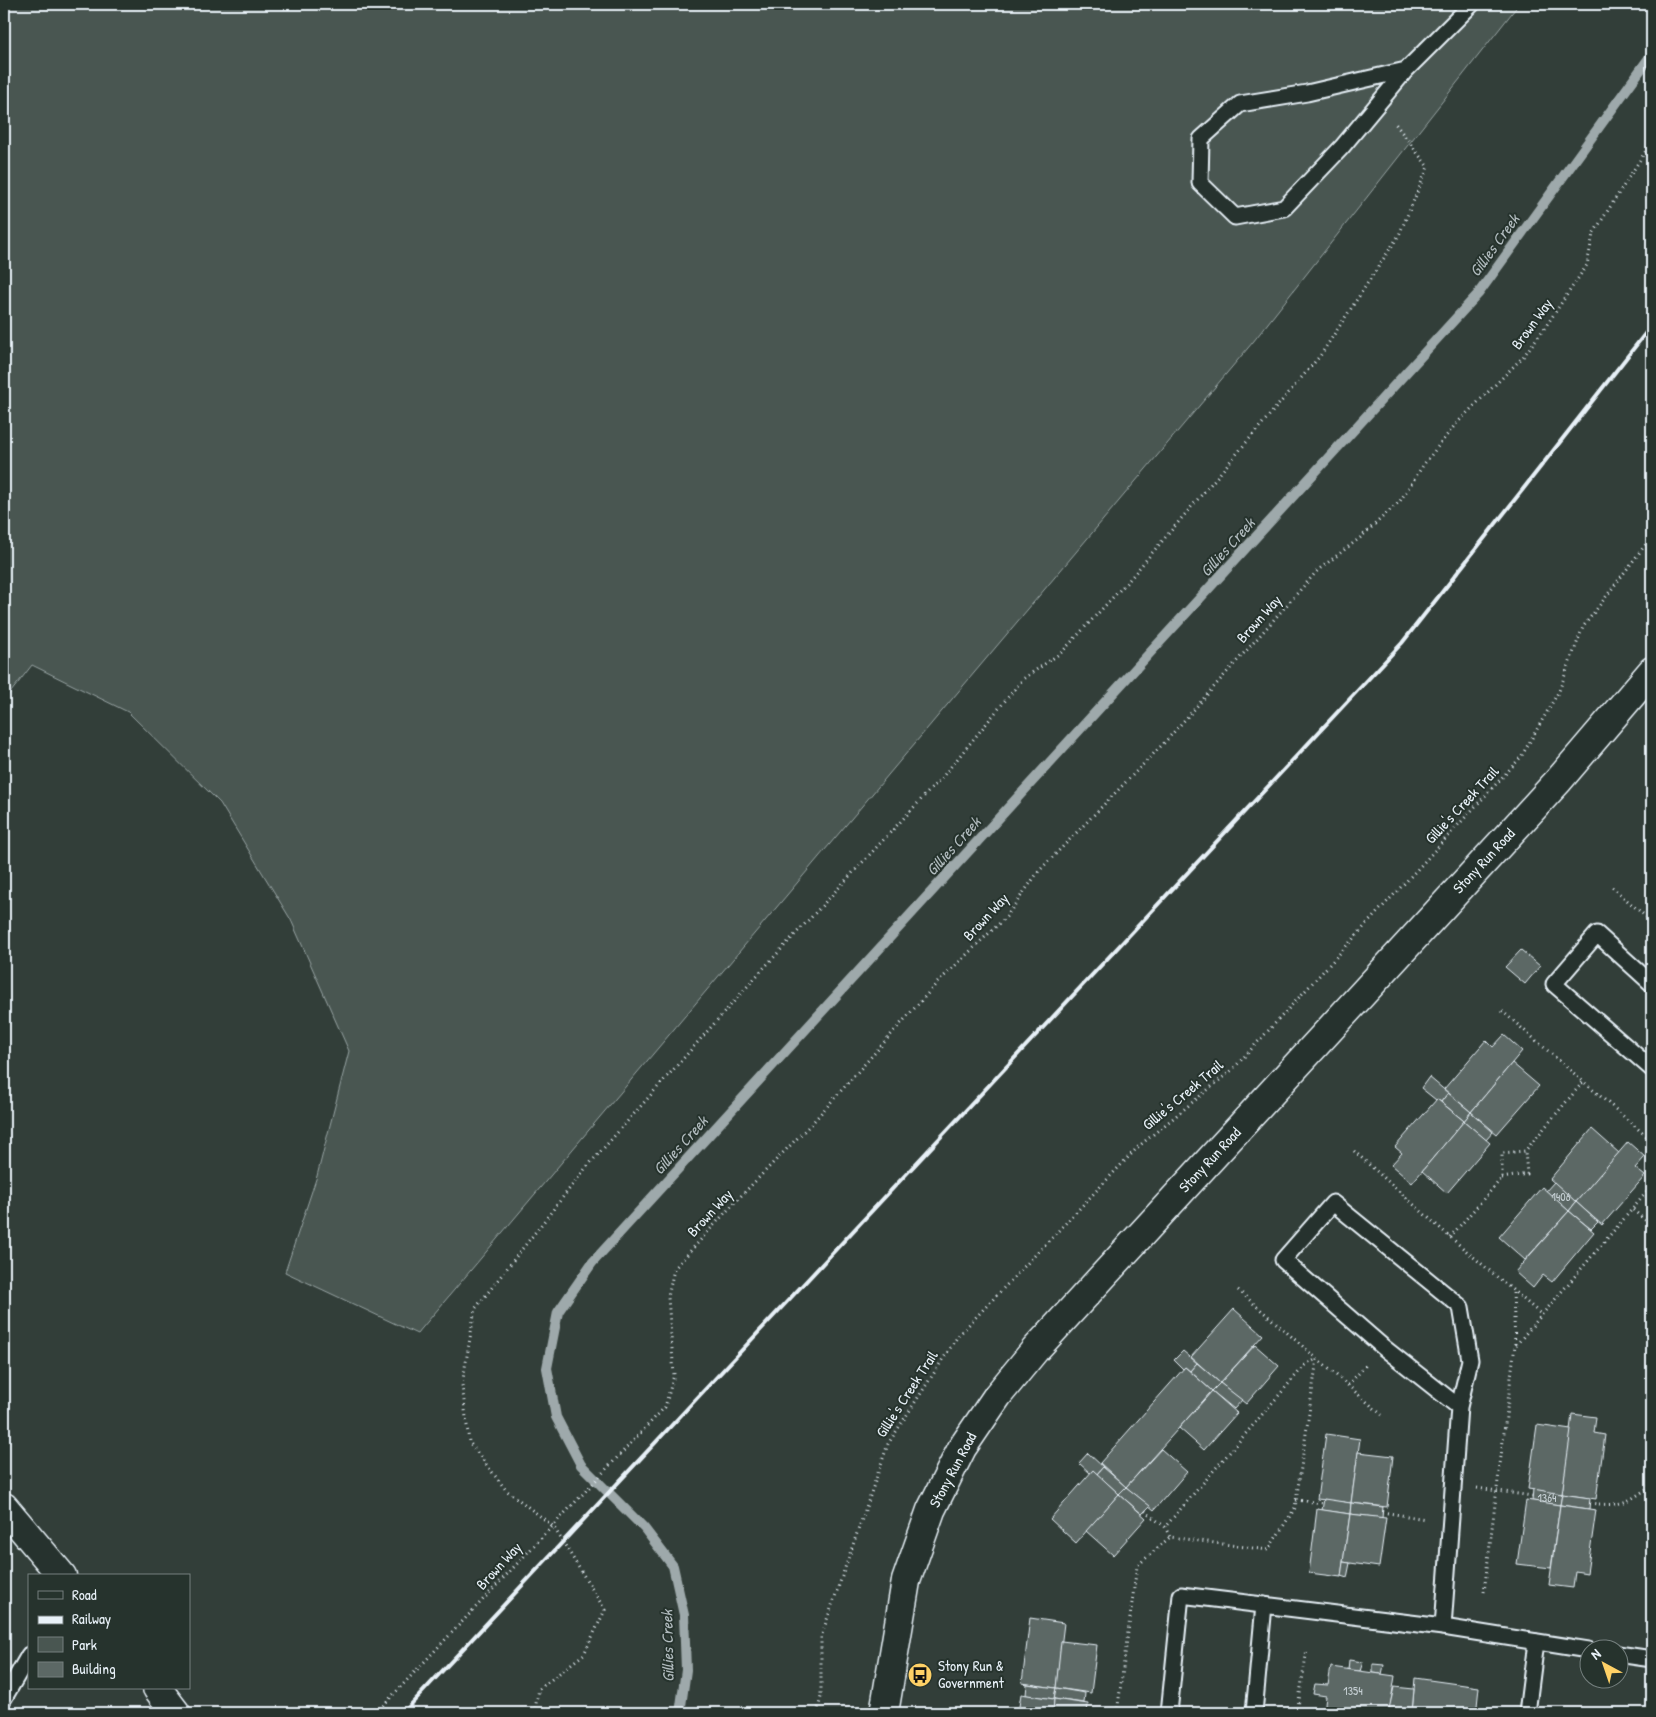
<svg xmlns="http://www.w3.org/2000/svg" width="1656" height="1717" viewBox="0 0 1656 1717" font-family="'Patrick Hand',sans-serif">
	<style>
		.green { fill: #495651; stroke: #98a4a4 }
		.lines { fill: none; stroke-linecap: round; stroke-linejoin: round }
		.stream { stroke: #9ea9ab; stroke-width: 10 }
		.building { fill: #5c6865; stroke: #e8f1f8 }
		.service-casing { stroke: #e8f1f8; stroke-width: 19 }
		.minor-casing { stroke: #e8f1f8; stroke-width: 31 }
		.tertiary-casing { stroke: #e8f1f8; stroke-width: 31 }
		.path { stroke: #e8f1f8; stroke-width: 3; stroke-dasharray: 1 4; stroke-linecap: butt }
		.service { stroke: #26332d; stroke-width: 15 }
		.minor { stroke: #26332d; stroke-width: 28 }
		.tertiary { stroke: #26332d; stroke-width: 28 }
		.rail { stroke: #e8f1f8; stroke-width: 4 }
		.labels { text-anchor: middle; stroke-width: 4; stroke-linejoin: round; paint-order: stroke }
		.number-label { font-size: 12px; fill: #c5cfd3 }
		.street-label { font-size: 15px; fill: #e8f1f8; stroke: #26332d }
		.poi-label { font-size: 15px; fill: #e8f1f8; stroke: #26332d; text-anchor: start }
		.water-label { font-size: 16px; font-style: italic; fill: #b1bbbe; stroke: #26332d }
	</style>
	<rect width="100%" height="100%" fill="#323e39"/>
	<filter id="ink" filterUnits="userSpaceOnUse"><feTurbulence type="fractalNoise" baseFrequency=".02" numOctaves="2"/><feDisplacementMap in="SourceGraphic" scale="10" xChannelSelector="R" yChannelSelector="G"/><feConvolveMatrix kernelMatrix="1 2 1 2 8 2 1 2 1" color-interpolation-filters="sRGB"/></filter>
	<g filter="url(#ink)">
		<path class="green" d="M 4,4 L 1519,4 L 1253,342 L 417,1334 L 285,1272 L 317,1176 L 349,1051 L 291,920 L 220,803 L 128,712 L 32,665 L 4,701 Z"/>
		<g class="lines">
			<path class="stream" d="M 680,1713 L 686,1670 L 684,1615 L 673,1566 L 644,1528 L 581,1465 L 556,1417 L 547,1368 L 558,1312 L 592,1263 L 1478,294 L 1652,54"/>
		</g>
		<g class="building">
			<path d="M 1521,950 L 1540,966 L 1525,984 L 1505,967 Z"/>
			<path d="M 1504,1035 L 1522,1051 L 1471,1112 L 1444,1089 L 1486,1040 L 1493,1047 Z"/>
			<path d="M 1512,1063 L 1539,1086 L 1497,1134 L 1471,1112 Z"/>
			<path d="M 1429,1077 L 1448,1093 L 1441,1102 L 1437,1099 L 1436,1100 L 1421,1088 Z"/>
			<path d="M 1448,1093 L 1471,1112 L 1464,1121 L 1441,1102 Z"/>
			<path d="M 1437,1099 L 1464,1121 L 1412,1183 L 1391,1165 L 1402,1153 L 1395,1147 Z"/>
			<path d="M 1471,1112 L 1493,1132 L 1486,1140 L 1464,1121 Z"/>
			<path d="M 1464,1121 L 1490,1143 L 1447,1193 L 1422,1171 Z"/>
			<path d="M 1592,1129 L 1619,1153 L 1576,1202 L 1550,1179 Z"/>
			<path d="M 1628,1142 L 1645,1157 L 1635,1168 L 1645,1176 L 1602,1225 L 1576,1202 Z"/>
			<path d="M 1554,1182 L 1576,1202 L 1569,1211 L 1546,1191 Z"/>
			<path d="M 1542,1187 L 1569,1211 L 1525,1260 L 1499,1237 Z"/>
			<path d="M 1576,1202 L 1598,1222 L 1591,1229 L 1569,1211 Z"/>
			<path d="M 1569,1211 L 1594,1232 L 1552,1282 L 1543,1275 L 1533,1288 L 1515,1272 Z"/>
			<path d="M 1234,1309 L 1263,1335 L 1220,1383 L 1191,1357 Z"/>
			<path d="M 1255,1345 L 1279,1366 L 1246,1404 L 1220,1383 Z"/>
			<path d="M 1183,1351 L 1197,1363 L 1190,1371 L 1185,1367 L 1183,1369 L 1174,1360 Z"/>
			<path d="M 1197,1363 L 1220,1383 L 1212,1391 L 1190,1371 Z"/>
			<path d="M 1185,1367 L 1212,1391 L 1126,1487 L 1100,1463 Z"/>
			<path d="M 1220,1383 L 1242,1400 L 1234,1409 L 1212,1391 Z"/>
			<path d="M 1212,1391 L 1237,1413 L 1204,1450 L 1179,1428 Z"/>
			<path d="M 1572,1414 L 1596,1417 L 1594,1433 L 1605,1435 L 1596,1499 L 1562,1494 Z"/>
			<path d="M 1537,1425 L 1571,1430 L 1562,1494 L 1528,1489 Z"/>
			<path d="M 1326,1434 L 1360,1439 L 1351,1503 L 1317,1499 Z"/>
			<path d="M 1161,1449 L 1187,1472 L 1154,1510 L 1126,1487 Z"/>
			<path d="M 1358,1452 L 1393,1456 L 1387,1507 L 1351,1503 Z"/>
			<path d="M 1088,1453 L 1103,1467 L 1097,1474 L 1093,1470 L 1090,1473 L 1079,1463 Z"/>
			<path d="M 1103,1467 L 1126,1487 L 1119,1494 L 1097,1474 Z"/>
			<path d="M 1093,1470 L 1119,1494 L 1076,1543 L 1050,1519 Z"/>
			<path d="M 1126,1487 L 1150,1506 L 1142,1514 L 1119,1494 Z"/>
			<path d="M 1533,1489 L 1562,1494 L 1560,1505 L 1532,1501 Z"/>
			<path d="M 1119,1494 L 1146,1518 L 1113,1555 L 1086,1531 Z"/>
			<path d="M 1562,1494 L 1590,1498 L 1589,1509 L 1560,1505 Z"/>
			<path d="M 1324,1499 L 1351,1503 L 1350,1514 L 1322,1510 Z"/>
			<path d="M 1526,1500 L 1560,1505 L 1551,1568 L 1517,1564 Z"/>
			<path d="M 1351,1503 L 1383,1507 L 1382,1518 L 1350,1514 Z"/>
			<path d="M 1560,1505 L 1596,1510 L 1587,1573 L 1575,1571 L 1573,1588 L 1549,1585 Z"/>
			<path d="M 1317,1509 L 1350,1514 L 1341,1577 L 1309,1573 Z"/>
			<path d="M 1350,1514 L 1386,1518 L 1379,1567 L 1343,1562 Z"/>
			<path d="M 1343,1562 L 1350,1563 L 1347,1578 L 1341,1576 Z"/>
			<path d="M 1030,1618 L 1064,1623 L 1056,1688 L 1022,1683 Z"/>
			<path d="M 1061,1641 L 1097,1645 L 1091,1693 L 1056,1688 Z"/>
			<path d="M 1349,1660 L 1363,1662 L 1360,1671 L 1348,1670 Z"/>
			<path d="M 1373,1664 L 1384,1665 L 1382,1674 L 1373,1673 Z"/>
			<path d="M 1331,1667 L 1395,1676 L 1389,1713 L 1324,1713 L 1326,1696 L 1313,1694 L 1315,1684 L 1328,1685 Z"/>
			<path d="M 1415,1678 L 1479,1687 L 1477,1706 L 1492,1709 L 1492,1713 L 1412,1713 Z"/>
			<path d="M 1027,1684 L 1056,1688 L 1054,1699 L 1026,1695 Z"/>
			<path d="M 1394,1687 L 1414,1689 L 1412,1712 L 1389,1709 Z"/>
			<path d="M 1056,1688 L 1085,1693 L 1084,1703 L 1054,1699 Z"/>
			<path d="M 1021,1694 L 1054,1699 L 1053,1713 L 1018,1713 Z"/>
			<path d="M 1054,1699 L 1088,1704 L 1087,1713 L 1053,1713 Z"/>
		</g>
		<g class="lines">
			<defs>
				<g id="service">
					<path d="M 1406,70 L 1307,93 L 1240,104 L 1201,139 L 1200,183 L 1235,217 L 1284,208 L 1342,147 L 1406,70 L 1472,4"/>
					<path d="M 1652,984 L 1597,934 L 1554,984 L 1652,1069"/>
					<path d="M 1443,1627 L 1459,1407 L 1470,1360 L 1461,1307 L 1333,1203 L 1283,1260 L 1383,1347 L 1459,1407"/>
					<path d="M 1618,1654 L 1652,1659"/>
					<path d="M 4,1698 L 29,1655"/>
					<path d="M 1169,1713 L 1181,1595 L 1443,1627 L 1588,1650"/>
					<path d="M 1254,1713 L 1264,1605"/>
					<path d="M 1527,1713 L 1536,1642"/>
				</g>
				<g id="minor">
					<path d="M 4,1507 L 62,1576"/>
					<path d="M 157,1688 L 176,1713"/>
				</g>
				<path id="tertiary" d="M 884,1713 L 906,1581 L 931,1510 L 962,1448 L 998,1395 L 1035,1350 L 1559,780 L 1652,671"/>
			</defs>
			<use href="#service" class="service-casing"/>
			<use href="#minor" class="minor-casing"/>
			<use href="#tertiary" class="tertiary-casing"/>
			<g class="path">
				<path d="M 1612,887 L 1652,922"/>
				<path d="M 1502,1011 L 1652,1141"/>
				<path d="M 1354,1151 L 1450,1237 L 1542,1315"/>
				<path d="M 1502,1178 L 1527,1174 L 1525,1151"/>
				<path d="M 1633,1210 L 1652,1226"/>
				<path d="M 1450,1237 L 1502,1178 L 1502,1153 L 1525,1151 L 1583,1082"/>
				<path d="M 1238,1290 L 1382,1415"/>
				<path d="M 1516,1345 L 1652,1186"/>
				<path d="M 1348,1385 L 1367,1364"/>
				<path d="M 1477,1488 L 1532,1496"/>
				<path d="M 1296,1500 L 1323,1503"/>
				<path d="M 1589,1503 C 1621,1507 1627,1503 1652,1485"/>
				<path d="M 1145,1511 L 1165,1527 L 1170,1537"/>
				<path d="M 1382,1512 L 1426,1519"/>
				<path d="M 1484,1592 L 1515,1345 L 1513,1291"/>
				<path d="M 376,1713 L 665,1407 L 674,1375 L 668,1297 L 674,1269 L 736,1201 L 814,1121 L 937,983 L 1006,917 L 1039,871 L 1165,742 L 1318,570 L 1360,538 L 1400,501 L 1424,464 L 1455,425 L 1523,357 L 1546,326 L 1587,265 L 1593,234 L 1652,141"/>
				<path d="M 534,1713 L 539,1689 L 584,1654 L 605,1610 L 553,1526 L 506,1490 L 469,1442 L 462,1385 L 475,1309 L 585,1169 L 761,971 L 944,775 L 1023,679 L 1062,652 L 1129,580 L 1320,356 L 1399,235 L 1428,167 L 1394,122"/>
				<path d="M 817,1713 L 821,1697 L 821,1637 L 888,1444 L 958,1336 L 1139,1146 L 1232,1070 L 1521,757 L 1559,691 L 1583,627 L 1652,536"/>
				<path d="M 1117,1713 L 1137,1566 L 1170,1537 L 1268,1550 L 1295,1508 L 1317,1359 L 1305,1365 L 1165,1527"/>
				<path d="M 1297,1713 L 1307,1649"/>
			</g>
			<use href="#service" class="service"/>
			<use href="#minor" class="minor"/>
			<use href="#tertiary" class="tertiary"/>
			<path class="rail" d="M 403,1713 L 1402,643 L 1652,325"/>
		</g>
	</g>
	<defs>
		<symbol id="bus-disc" viewBox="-11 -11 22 22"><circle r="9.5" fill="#ffd166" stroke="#26332d"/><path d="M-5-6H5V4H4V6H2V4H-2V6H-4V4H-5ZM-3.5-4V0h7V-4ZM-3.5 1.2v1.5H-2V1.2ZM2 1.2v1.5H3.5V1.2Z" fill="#111"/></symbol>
	</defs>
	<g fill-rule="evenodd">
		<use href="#bus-disc" x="906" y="1661" width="28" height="28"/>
	</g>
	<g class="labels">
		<g class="number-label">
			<text x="1561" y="1201">1406</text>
			<text x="1547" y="1502">1364</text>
			<text x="1353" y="1695">1354</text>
		</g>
		<g class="street-label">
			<text transform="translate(1532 324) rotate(-54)" y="5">Brown Way</text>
			<text transform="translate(1259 619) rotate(-48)" y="5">Brown Way</text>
			<text transform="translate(1462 805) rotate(-47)" y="5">Gillie's Creek Trail</text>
			<text transform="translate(1484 861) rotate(-47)" y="5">Stony Run Road</text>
			<text transform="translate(986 917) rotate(-47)" y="5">Brown Way</text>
			<text transform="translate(1183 1095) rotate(-40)" y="5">Gillie's Creek Trail</text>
			<text transform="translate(1210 1160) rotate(-47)" y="5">Stony Run Road</text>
			<text transform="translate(710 1213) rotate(-47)" y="5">Brown Way</text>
			<text transform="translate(907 1394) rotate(-57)" y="5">Gillie's Creek Trail</text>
			<text transform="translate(953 1470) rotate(-62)" y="5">Stony Run Road</text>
			<text transform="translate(499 1566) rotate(-47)" y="5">Brown Way</text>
		</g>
		<g class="poi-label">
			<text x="938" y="1671">Stony Run &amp;<tspan x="938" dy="17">Government</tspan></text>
		</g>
		<g class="water-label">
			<text transform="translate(1494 245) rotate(-54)" y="6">Gillies Creek</text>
			<text transform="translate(1227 547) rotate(-48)" y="6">Gillies Creek</text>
			<text transform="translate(953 846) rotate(-48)" y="6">Gillies Creek</text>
			<text transform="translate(680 1145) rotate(-48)" y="6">Gillies Creek</text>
			<text transform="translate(667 1646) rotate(-91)" y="6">Gillies Creek</text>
		</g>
	</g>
	<rect width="1656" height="1717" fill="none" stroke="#26332d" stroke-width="20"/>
	<rect x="10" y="10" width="1636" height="1697" fill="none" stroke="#e8f1f8" stroke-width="2" filter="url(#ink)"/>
	<rect x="28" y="1574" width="162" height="115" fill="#26332d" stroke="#747f7e"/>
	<rect x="38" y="1591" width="25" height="8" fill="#26332d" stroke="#747f7e"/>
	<text x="72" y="1600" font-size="15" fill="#e8f1f8">Road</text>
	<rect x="38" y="1616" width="25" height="8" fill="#e8f1f8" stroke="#747f7e"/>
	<text x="72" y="1624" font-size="15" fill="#e8f1f8">Railway</text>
	<rect x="38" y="1637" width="25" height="15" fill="#495651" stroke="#747f7e"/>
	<text x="72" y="1650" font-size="15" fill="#e8f1f8">Park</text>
	<rect x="38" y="1662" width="25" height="15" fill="#5c6865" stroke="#747f7e"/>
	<text x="72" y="1674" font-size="15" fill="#e8f1f8">Building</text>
	<g transform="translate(1604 1664) rotate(320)"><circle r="24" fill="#26332d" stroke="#747f7e"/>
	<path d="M0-4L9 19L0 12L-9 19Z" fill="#ffd166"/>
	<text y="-8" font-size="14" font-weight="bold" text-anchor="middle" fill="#e8f1f8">N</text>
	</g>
</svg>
